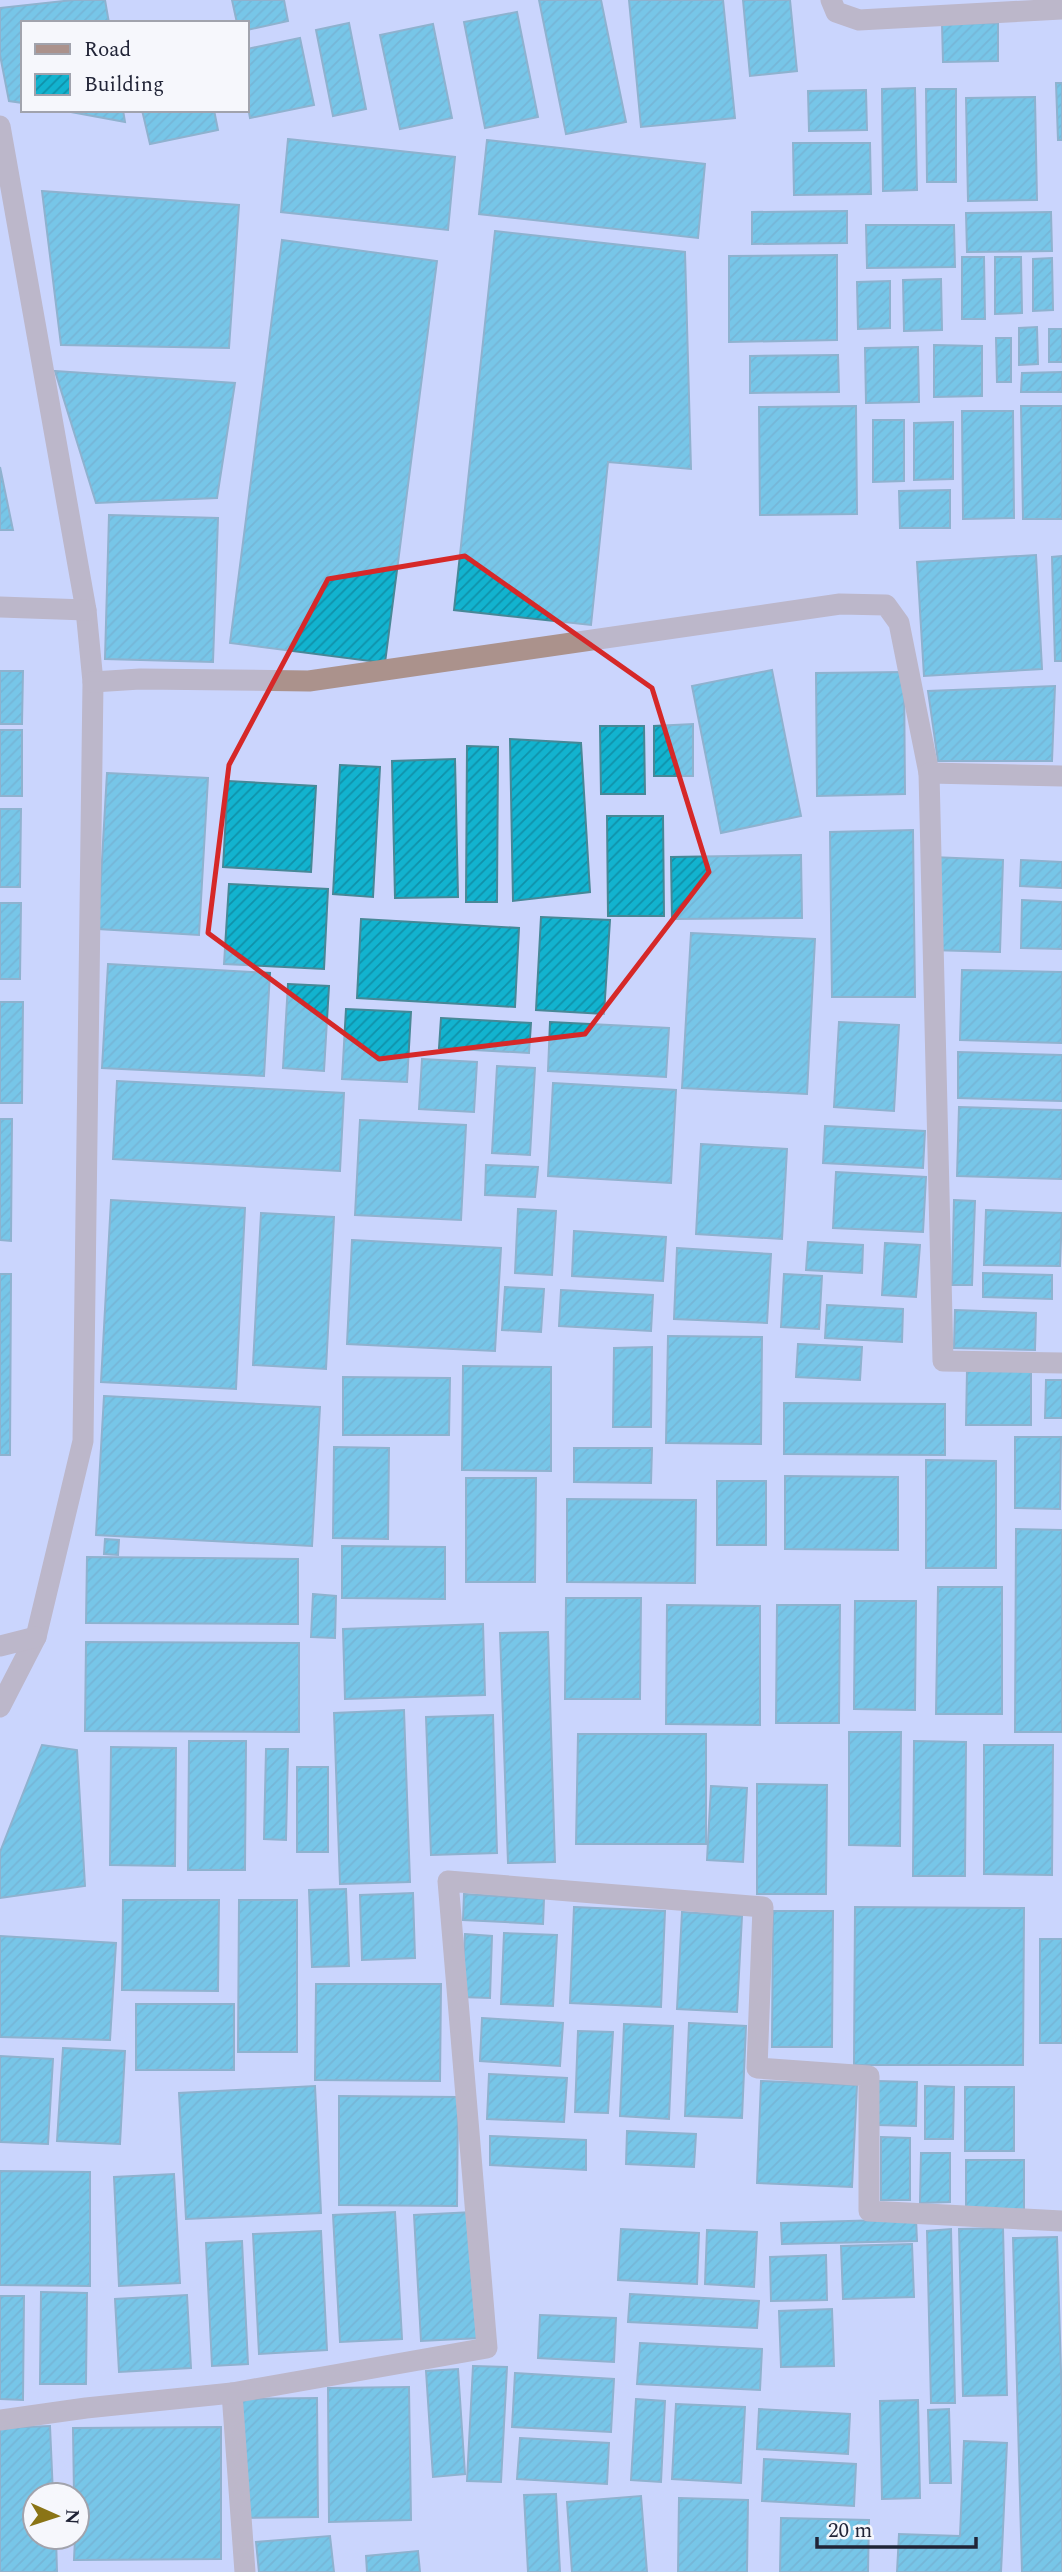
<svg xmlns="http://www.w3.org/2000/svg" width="1062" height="2572" viewBox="0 0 1062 2572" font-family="Spectral,serif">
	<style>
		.building { fill: url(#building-hatch); stroke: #478897; stroke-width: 2 }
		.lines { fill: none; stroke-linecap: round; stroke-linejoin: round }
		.street { stroke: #ab928c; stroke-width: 21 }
		.marked { fill: none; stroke: #d62828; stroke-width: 5; stroke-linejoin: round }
	</style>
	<defs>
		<pattern id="building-hatch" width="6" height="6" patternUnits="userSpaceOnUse" patternTransform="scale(1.75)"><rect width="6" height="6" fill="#12b3cf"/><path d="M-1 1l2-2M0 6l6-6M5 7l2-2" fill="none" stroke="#1091a9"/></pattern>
	</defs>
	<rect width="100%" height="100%" fill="#cbd5fd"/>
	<g class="building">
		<path d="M 73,0 L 105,0 L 109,23 L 23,23 L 23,103 L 9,101 L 0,55 L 0,8 Z"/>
		<path d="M 232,0 L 284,0 L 288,21 L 247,30 L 247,23 L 237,23 Z"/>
		<path d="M 539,0 L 601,0 L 626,122 L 566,134 Z"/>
		<path d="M 629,0 L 723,0 L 735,118 L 641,127 Z"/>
		<path d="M 743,0 L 790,0 L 797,71 L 750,76 Z"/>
		<path d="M 517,12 L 538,117 L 485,128 L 464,22 Z"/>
		<path d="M 349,23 L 366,109 L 333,116 L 316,30 Z"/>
		<path d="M 998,23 L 998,61 L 943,62 L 942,24 Z"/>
		<path d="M 433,24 L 452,118 L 400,129 L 380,35 Z"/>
		<path d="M 300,38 L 314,105 L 250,118 L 247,102 L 247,49 Z"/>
		<path d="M 1056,83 L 1062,83 L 1062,140 L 1058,140 Z"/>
		<path d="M 915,88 L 917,190 L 883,191 L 882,89 Z"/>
		<path d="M 926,89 L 956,89 L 956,182 L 927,182 Z"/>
		<path d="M 866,90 L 867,130 L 809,131 L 808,91 Z"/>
		<path d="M 1035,97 L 1037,200 L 968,201 L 966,98 Z"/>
		<path d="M 60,110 L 123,110 L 125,122 Z"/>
		<path d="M 142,110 L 214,110 L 218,130 L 150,144 Z"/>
		<path d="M 288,139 L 455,157 L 448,230 L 281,212 Z"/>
		<path d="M 487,140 L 705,164 L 698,238 L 479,214 Z"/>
		<path d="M 793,143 L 870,143 L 871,194 L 794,195 Z"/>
		<path d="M 42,191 L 239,205 L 229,348 L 61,345 Z"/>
		<path d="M 847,211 L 847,243 L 752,244 L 752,212 Z"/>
		<path d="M 1051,212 L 1052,251 L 967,252 L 966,213 Z"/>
		<path d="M 866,225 L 954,225 L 955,267 L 867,268 Z"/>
		<path d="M 495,231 L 685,252 L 691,469 L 608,462 L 591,625 L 454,610 Z"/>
		<path d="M 282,240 L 437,261 L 385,663 L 230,643 Z"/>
		<path d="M 837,255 L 837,340 L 729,342 L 729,256 Z"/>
		<path d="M 962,257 L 984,257 L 985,319 L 962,319 Z"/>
		<path d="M 995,257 L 1021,257 L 1022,313 L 995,314 Z"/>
		<path d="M 1052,258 L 1053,310 L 1033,311 L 1033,259 Z"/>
		<path d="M 941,279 L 942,330 L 904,331 L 903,280 Z"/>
		<path d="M 890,281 L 890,328 L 858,329 L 857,282 Z"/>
		<path d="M 1037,327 L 1038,364 L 1019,365 L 1019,328 Z"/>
		<rect x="1049" y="329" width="13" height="33"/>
		<path d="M 996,338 L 1011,338 L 1011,382 L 997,382 Z"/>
		<path d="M 934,345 L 982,346 L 982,396 L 934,397 Z"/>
		<path d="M 918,347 L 919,402 L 866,403 L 865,348 Z"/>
		<path d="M 838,355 L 839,392 L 750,393 L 750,356 Z"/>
		<path d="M 55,371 L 235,383 L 217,498 L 96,503 Z"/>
		<path d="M 1062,372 L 1062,392 L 1021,392 L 1022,373 Z"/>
		<path d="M 856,406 L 857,514 L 760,515 L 759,407 Z"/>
		<path d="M 1021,406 L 1062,406 L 1062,519 L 1023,519 Z"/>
		<path d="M 962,411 L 1013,411 L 1014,518 L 963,519 Z"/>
		<path d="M 873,420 L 904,420 L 904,481 L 873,482 Z"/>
		<path d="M 953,422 L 953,479 L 914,480 L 914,423 Z"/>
		<path d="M 0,467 L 13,530 L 0,530 Z"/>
		<path d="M 950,490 L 950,528 L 900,528 L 899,491 Z"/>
		<path d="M 109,515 L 218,518 L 213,662 L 105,659 Z"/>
		<path d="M 1036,555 L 1042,669 L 924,676 L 917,562 Z"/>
		<path d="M 1062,556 L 1062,661 L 1055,661 L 1052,557 Z"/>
		<path d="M 772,670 L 801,816 L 721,833 L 692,686 Z"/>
		<path d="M 0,671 L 23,671 L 22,724 L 0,724 Z"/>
		<path d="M 904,672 L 905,794 L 817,796 L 816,673 Z"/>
		<path d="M 1055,686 L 1052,761 L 938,761 L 928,691 Z"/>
		<path d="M 693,724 L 693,776 L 654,776 L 654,726 Z"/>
		<path d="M 600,726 L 644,726 L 645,794 L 601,794 Z"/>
		<rect x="0" y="730" width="22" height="66"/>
		<path d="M 510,739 L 581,743 L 590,892 L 513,901 Z"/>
		<path d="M 467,746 L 498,747 L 497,902 L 466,902 Z"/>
		<path d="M 455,759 L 458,897 L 395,898 L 392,761 Z"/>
		<path d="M 340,765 L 380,767 L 373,897 L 333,894 Z"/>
		<path d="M 107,773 L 208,778 L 199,935 L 98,929 Z"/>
		<path d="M 228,781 L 316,786 L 311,872 L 223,867 Z"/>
		<path d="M 0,809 L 21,809 L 20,887 L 0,887 Z"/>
		<path d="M 607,816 L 663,816 L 664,916 L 608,916 Z"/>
		<path d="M 913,830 L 915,997 L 832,997 L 830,832 Z"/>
		<path d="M 801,855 L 802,918 L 672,919 L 671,857 Z"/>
		<path d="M 932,857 L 1003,860 L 1000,952 L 930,950 Z"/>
		<path d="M 1021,860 L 1062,862 L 1062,888 L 1020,886 Z"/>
		<path d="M 229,884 L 328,889 L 324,969 L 224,964 Z"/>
		<path d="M 1022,900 L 1062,902 L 1062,949 L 1021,948 Z"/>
		<path d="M 0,903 L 21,903 L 20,979 L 0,979 Z"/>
		<path d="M 541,917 L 610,920 L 604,1014 L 536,1010 Z"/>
		<path d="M 361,919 L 519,928 L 515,1007 L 357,998 Z"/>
		<path d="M 691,933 L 815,939 L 807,1094 L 682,1088 Z"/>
		<path d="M 108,964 L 270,973 L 264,1076 L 102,1068 Z"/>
		<path d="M 962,970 L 1062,972 L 1062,1043 L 960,1040 Z"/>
		<path d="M 288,984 L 329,986 L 324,1071 L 283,1068 Z"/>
		<path d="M 0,1002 L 23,1002 L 22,1103 L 0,1103 Z"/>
		<path d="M 346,1009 L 411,1012 L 407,1082 L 342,1079 Z"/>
		<path d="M 441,1018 L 531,1023 L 529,1053 L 439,1048 Z"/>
		<path d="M 550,1022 L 669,1028 L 666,1077 L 548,1071 Z"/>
		<path d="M 839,1022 L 899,1025 L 894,1111 L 834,1107 Z"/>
		<path d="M 958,1052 L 1062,1055 L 1062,1101 L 958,1098 Z"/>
		<path d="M 422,1059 L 477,1062 L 474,1112 L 419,1109 Z"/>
		<path d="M 497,1066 L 535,1068 L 530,1155 L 492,1153 Z"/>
		<path d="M 117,1081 L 344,1093 L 340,1171 L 113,1159 Z"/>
		<path d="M 553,1083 L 676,1090 L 671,1183 L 548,1176 Z"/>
		<path d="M 959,1107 L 1062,1110 L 1062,1179 L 957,1176 Z"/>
		<path d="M 0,1119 L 12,1119 L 11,1241 L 0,1240 Z"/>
		<path d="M 360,1120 L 466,1125 L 461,1220 L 355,1215 Z"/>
		<path d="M 825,1126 L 925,1131 L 923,1168 L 823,1163 Z"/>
		<path d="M 701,1144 L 787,1149 L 782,1239 L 696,1234 Z"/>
		<path d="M 486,1165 L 538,1167 L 535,1197 L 485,1195 Z"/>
		<path d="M 836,1172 L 926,1177 L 923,1232 L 833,1228 Z"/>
		<path d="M 111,1200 L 245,1208 L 236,1389 L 101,1382 Z"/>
		<path d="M 954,1200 L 975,1201 L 972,1285 L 952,1285 Z"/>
		<path d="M 518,1209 L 556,1211 L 552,1275 L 515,1273 Z"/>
		<path d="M 986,1210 L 1062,1213 L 1060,1266 L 984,1265 Z"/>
		<path d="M 261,1213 L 334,1217 L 326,1369 L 253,1365 Z"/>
		<path d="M 574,1231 L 666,1237 L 663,1281 L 572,1276 Z"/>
		<path d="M 352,1240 L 501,1248 L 495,1351 L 347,1344 Z"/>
		<path d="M 808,1242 L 863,1245 L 862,1273 L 806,1270 Z"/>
		<path d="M 885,1243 L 920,1245 L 916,1297 L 882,1295 Z"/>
		<path d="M 677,1248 L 771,1254 L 767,1323 L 674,1319 Z"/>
		<path d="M 983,1273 L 1052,1275 L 1052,1299 L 983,1297 Z"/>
		<path d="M 0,1274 L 11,1274 L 10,1455 L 0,1455 Z"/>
		<path d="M 784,1274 L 822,1276 L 819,1329 L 781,1327 Z"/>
		<path d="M 505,1287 L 544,1289 L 541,1332 L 502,1330 Z"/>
		<path d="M 561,1290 L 653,1295 L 651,1331 L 559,1326 Z"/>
		<path d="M 827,1305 L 903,1309 L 902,1342 L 825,1338 Z"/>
		<path d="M 955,1310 L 1036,1313 L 1035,1350 L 954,1348 Z"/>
		<path d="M 668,1336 L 762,1337 L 761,1444 L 666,1443 Z"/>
		<path d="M 798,1344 L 862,1347 L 860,1380 L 796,1377 Z"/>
		<path d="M 652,1347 L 651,1427 L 613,1427 L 614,1348 Z"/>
		<path d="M 463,1366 L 551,1367 L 551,1471 L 462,1470 Z"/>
		<path d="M 967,1370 L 1031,1370 L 1031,1425 L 966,1425 Z"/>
		<path d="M 343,1377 L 450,1378 L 449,1435 L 343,1435 Z"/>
		<path d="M 1046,1380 L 1062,1380 L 1062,1418 L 1045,1418 Z"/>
		<path d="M 104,1396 L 320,1407 L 312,1546 L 96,1535 Z"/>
		<path d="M 784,1403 L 945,1404 L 945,1455 L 784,1454 Z"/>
		<path d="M 1015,1437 L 1061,1437 L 1060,1509 L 1015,1508 Z"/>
		<path d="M 334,1447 L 389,1448 L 388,1539 L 333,1538 Z"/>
		<path d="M 574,1448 L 652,1448 L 651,1483 L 574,1482 Z"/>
		<path d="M 926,1460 L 996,1461 L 996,1568 L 926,1568 Z"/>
		<path d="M 785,1476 L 898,1477 L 898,1550 L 785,1549 Z"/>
		<path d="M 466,1478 L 536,1478 L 535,1582 L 466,1582 Z"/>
		<rect x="717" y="1481" width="49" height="64"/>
		<path d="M 567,1499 L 696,1500 L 695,1583 L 567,1582 Z"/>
		<path d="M 1016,1529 L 1062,1530 L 1062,1732 L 1015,1732 Z"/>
		<path d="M 105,1539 L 119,1540 L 118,1555 L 104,1554 Z"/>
		<path d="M 342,1546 L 445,1547 L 445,1599 L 342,1598 Z"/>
		<path d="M 87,1557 L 298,1559 L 298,1624 L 86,1623 Z"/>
		<path d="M 938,1587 L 1002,1587 L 1002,1714 L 936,1714 Z"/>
		<path d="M 313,1594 L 336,1596 L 335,1638 L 311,1637 Z"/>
		<path d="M 566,1598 L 641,1598 L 640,1699 L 565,1699 Z"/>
		<path d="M 855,1601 L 916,1601 L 915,1710 L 854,1709 Z"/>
		<path d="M 667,1605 L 760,1606 L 760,1725 L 666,1724 Z"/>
		<path d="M 777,1605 L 840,1605 L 839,1723 L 776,1723 Z"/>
		<path d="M 483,1624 L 485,1695 L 345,1699 L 343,1629 Z"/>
		<path d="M 548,1632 L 555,1862 L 508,1863 L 500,1633 Z"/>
		<path d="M 86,1642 L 299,1643 L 299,1732 L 85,1731 Z"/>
		<path d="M 404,1710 L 410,1882 L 340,1884 L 334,1713 Z"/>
		<path d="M 493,1715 L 497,1853 L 431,1855 L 426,1717 Z"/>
		<path d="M 849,1732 L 901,1732 L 900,1846 L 849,1845 Z"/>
		<path d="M 578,1734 L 706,1734 L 706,1844 L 576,1844 Z"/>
		<path d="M 189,1741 L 246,1741 L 245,1870 L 188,1870 Z"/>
		<path d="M 914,1741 L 966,1742 L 965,1876 L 913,1876 Z"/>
		<path d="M 42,1745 L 77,1750 L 85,1886 L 0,1898 L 0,1852 Z"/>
		<path d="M 984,1745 L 1053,1745 L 1052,1875 L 984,1874 Z"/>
		<path d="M 111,1747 L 176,1748 L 175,1866 L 110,1865 Z"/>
		<path d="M 266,1749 L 288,1749 L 286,1840 L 264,1839 Z"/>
		<rect x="297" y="1767" width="31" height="85"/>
		<path d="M 757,1784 L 827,1785 L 826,1894 L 757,1894 Z"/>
		<path d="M 711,1786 L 747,1788 L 743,1862 L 707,1860 Z"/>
		<path d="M 346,1889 L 349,1966 L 312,1967 L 309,1890 Z"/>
		<path d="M 413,1893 L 415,1958 L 362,1960 L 360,1895 Z"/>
		<path d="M 464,1894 L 544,1899 L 543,1924 L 463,1920 Z"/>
		<path d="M 123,1900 L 219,1900 L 218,1991 L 122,1990 Z"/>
		<path d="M 239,1900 L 297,1900 L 297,2052 L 238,2052 Z"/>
		<path d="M 574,1907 L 665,1911 L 661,2007 L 570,2003 Z"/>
		<path d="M 855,1907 L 1024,1908 L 1023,2065 L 854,2065 Z"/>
		<path d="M 773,1911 L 833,1911 L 832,2047 L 772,2047 Z"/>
		<path d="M 682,1912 L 742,1916 L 737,2012 L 677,2009 Z"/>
		<path d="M 504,1933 L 557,1935 L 553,2006 L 501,2004 Z"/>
		<path d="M 465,1934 L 492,1936 L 490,1998 L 461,1997 Z"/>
		<path d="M 0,1936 L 116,1943 L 110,2040 L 0,2037 Z"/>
		<rect x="1040" y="1939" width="22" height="104"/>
		<path d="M 316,1984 L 441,1984 L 440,2081 L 315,2080 Z"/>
		<rect x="136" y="2004" width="98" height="66"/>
		<path d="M 482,2018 L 563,2023 L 560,2066 L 480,2061 Z"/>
		<path d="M 689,2023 L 746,2026 L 742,2118 L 685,2116 Z"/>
		<path d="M 624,2024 L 673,2026 L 669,2119 L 620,2116 Z"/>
		<path d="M 578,2031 L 613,2032 L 608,2113 L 575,2112 Z"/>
		<path d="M 63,2048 L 125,2051 L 120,2144 L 57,2141 Z"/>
		<path d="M 0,2056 L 53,2059 L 48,2144 L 0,2142 Z"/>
		<path d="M 489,2074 L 567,2078 L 564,2122 L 487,2119 Z"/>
		<path d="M 761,2081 L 857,2085 L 852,2187 L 757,2183 Z"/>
		<path d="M 877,2081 L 917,2082 L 916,2126 L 877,2125 Z"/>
		<path d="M 315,2086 L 321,2213 L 186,2219 L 179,2093 Z"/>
		<path d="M 925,2086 L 954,2087 L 953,2139 L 925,2139 Z"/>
		<rect x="965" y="2087" width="49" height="64"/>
		<path d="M 339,2096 L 458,2097 L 457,2206 L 339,2205 Z"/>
		<path d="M 627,2131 L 696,2134 L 694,2167 L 626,2164 Z"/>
		<path d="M 490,2136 L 586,2140 L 586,2170 L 490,2165 Z"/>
		<path d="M 881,2137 L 910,2138 L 910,2200 L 881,2200 Z"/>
		<path d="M 921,2153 L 950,2153 L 950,2202 L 920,2203 Z"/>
		<path d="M 966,2160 L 1024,2160 L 1024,2210 L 966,2209 Z"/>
		<path d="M 0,2171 L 90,2172 L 90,2286 L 0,2285 Z"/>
		<path d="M 174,2174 L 180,2283 L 119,2286 L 114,2177 Z"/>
		<path d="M 395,2212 L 402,2339 L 340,2342 L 333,2215 Z"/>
		<path d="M 473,2212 L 480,2338 L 421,2341 L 414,2215 Z"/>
		<path d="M 916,2219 L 917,2241 L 782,2244 L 781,2223 Z"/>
		<path d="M 1003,2228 L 1007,2395 L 963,2396 L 959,2229 Z"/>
		<path d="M 621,2229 L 699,2233 L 697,2284 L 618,2280 Z"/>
		<path d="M 951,2229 L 955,2403 L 931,2403 L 927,2231 Z"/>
		<path d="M 707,2230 L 757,2232 L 754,2287 L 705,2284 Z"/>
		<path d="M 321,2231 L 327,2350 L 259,2354 L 253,2234 Z"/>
		<path d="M 1057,2237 L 1062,2405 L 1062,2572 L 1022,2572 L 1013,2238 Z"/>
		<path d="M 242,2241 L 248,2364 L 212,2366 L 206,2243 Z"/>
		<path d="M 912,2244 L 914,2297 L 843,2299 L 841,2246 Z"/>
		<path d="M 826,2255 L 827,2300 L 771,2301 L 770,2257 Z"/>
		<path d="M 41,2292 L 87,2293 L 86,2384 L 40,2384 Z"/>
		<path d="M 630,2294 L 759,2301 L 757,2328 L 628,2322 Z"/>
		<path d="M 187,2295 L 191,2368 L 119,2372 L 115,2299 Z"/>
		<path d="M 0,2296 L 24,2296 L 23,2400 L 0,2399 Z"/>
		<path d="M 832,2309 L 834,2366 L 781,2367 L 779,2311 Z"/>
		<path d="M 540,2315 L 616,2318 L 614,2362 L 538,2358 Z"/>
		<path d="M 640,2343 L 762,2349 L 760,2390 L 637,2384 Z"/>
		<path d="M 473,2366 L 507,2367 L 501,2482 L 467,2481 Z"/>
		<path d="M 458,2369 L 465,2474 L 433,2477 L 426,2371 Z"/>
		<path d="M 515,2373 L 614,2379 L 611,2432 L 512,2427 Z"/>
		<path d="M 409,2387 L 411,2520 L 329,2522 L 328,2388 Z"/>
		<path d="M 317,2398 L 318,2517 L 243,2518 L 242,2399 Z"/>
		<path d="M 636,2399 L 665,2401 L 661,2482 L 631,2480 Z"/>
		<path d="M 918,2400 L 920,2498 L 882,2499 L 880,2401 Z"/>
		<path d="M 676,2404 L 745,2407 L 741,2483 L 672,2479 Z"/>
		<path d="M 759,2409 L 850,2414 L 848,2454 L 757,2449 Z"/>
		<path d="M 949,2409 L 951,2483 L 930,2483 L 928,2410 Z"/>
		<path d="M 50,2426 L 53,2495 L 35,2495 L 35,2537 L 56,2537 L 57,2572 L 0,2572 L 0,2428 Z"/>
		<path d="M 221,2427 L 221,2559 L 74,2560 L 77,2495 L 74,2495 L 73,2428 Z"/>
		<path d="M 520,2438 L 609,2443 L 607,2484 L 517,2479 Z"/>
		<path d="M 964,2441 L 1007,2443 L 1001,2572 L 897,2572 L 899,2534 L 960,2536 Z"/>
		<path d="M 764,2459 L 856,2464 L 854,2506 L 762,2501 Z"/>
		<path d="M 556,2494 L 560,2572 L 528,2572 L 524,2495 Z"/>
		<path d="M 641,2496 L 647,2572 L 572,2572 L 567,2502 Z"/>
		<path d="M 679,2498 L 748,2500 L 747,2572 L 678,2572 Z"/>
		<path d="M 781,2518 L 869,2520 L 868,2572 L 780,2572 Z"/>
		<path d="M 330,2536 L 334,2572 L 259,2572 L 256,2542 Z"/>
		<path d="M 418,2551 L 420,2572 L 367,2572 L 366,2556 Z"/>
	</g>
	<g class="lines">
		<g class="street">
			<path d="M 831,0 L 836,12 L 859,20 L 1062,9"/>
			<path d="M 0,126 L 86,610 L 93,682 L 83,1441 L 36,1637 L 0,1707"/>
			<path d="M 0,607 L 86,610"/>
			<path d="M 93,682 L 140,679 L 309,681 L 840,604 L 886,605 L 899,623 L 929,773"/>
			<path d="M 1062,776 L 929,773 L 943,1361 L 1062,1363"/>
			<path d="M 0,1646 L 36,1637"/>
			<path d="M 232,2393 L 245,2572"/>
			<path d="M 0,2420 L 86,2408 L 232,2393 L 487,2348 L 448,1881 L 763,1907 L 757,2068 L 869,2076 L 869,2211 L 1062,2221"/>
		</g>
	</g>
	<path d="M0 0H1062V2572H0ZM 465,556 L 652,688 L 709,872 L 585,1034 L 379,1059 L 208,933 L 229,765 L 328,579 Z" fill="#cbd5fd" fill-opacity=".55" fill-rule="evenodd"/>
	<path class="marked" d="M 465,556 L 652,688 L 709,872 L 585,1034 L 379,1059 L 208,933 L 229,765 L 328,579 Z"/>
	<rect x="21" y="21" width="228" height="91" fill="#f6f7fc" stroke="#a1a3ad" stroke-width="2"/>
	<rect x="35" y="44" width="35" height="10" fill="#ab928c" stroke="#a1a3ad" stroke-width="2"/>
	<text x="84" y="56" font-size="21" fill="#212437">Road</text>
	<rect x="35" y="74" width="35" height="21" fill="url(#building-hatch)" stroke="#a1a3ad" stroke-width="2"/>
	<text x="84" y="91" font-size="21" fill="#212437">Building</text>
	<g transform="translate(56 2516) rotate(93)"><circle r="33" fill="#f6f7fc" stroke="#a1a3ad" stroke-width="2"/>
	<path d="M0-5L12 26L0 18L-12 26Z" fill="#8a7416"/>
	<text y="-10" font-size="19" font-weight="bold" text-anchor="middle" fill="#212437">N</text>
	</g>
	<path d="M817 2537v10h159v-10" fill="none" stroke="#212437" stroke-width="3.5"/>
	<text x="828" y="2537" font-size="21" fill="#212437" stroke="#f6f7fc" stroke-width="5" paint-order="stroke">20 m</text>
</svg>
